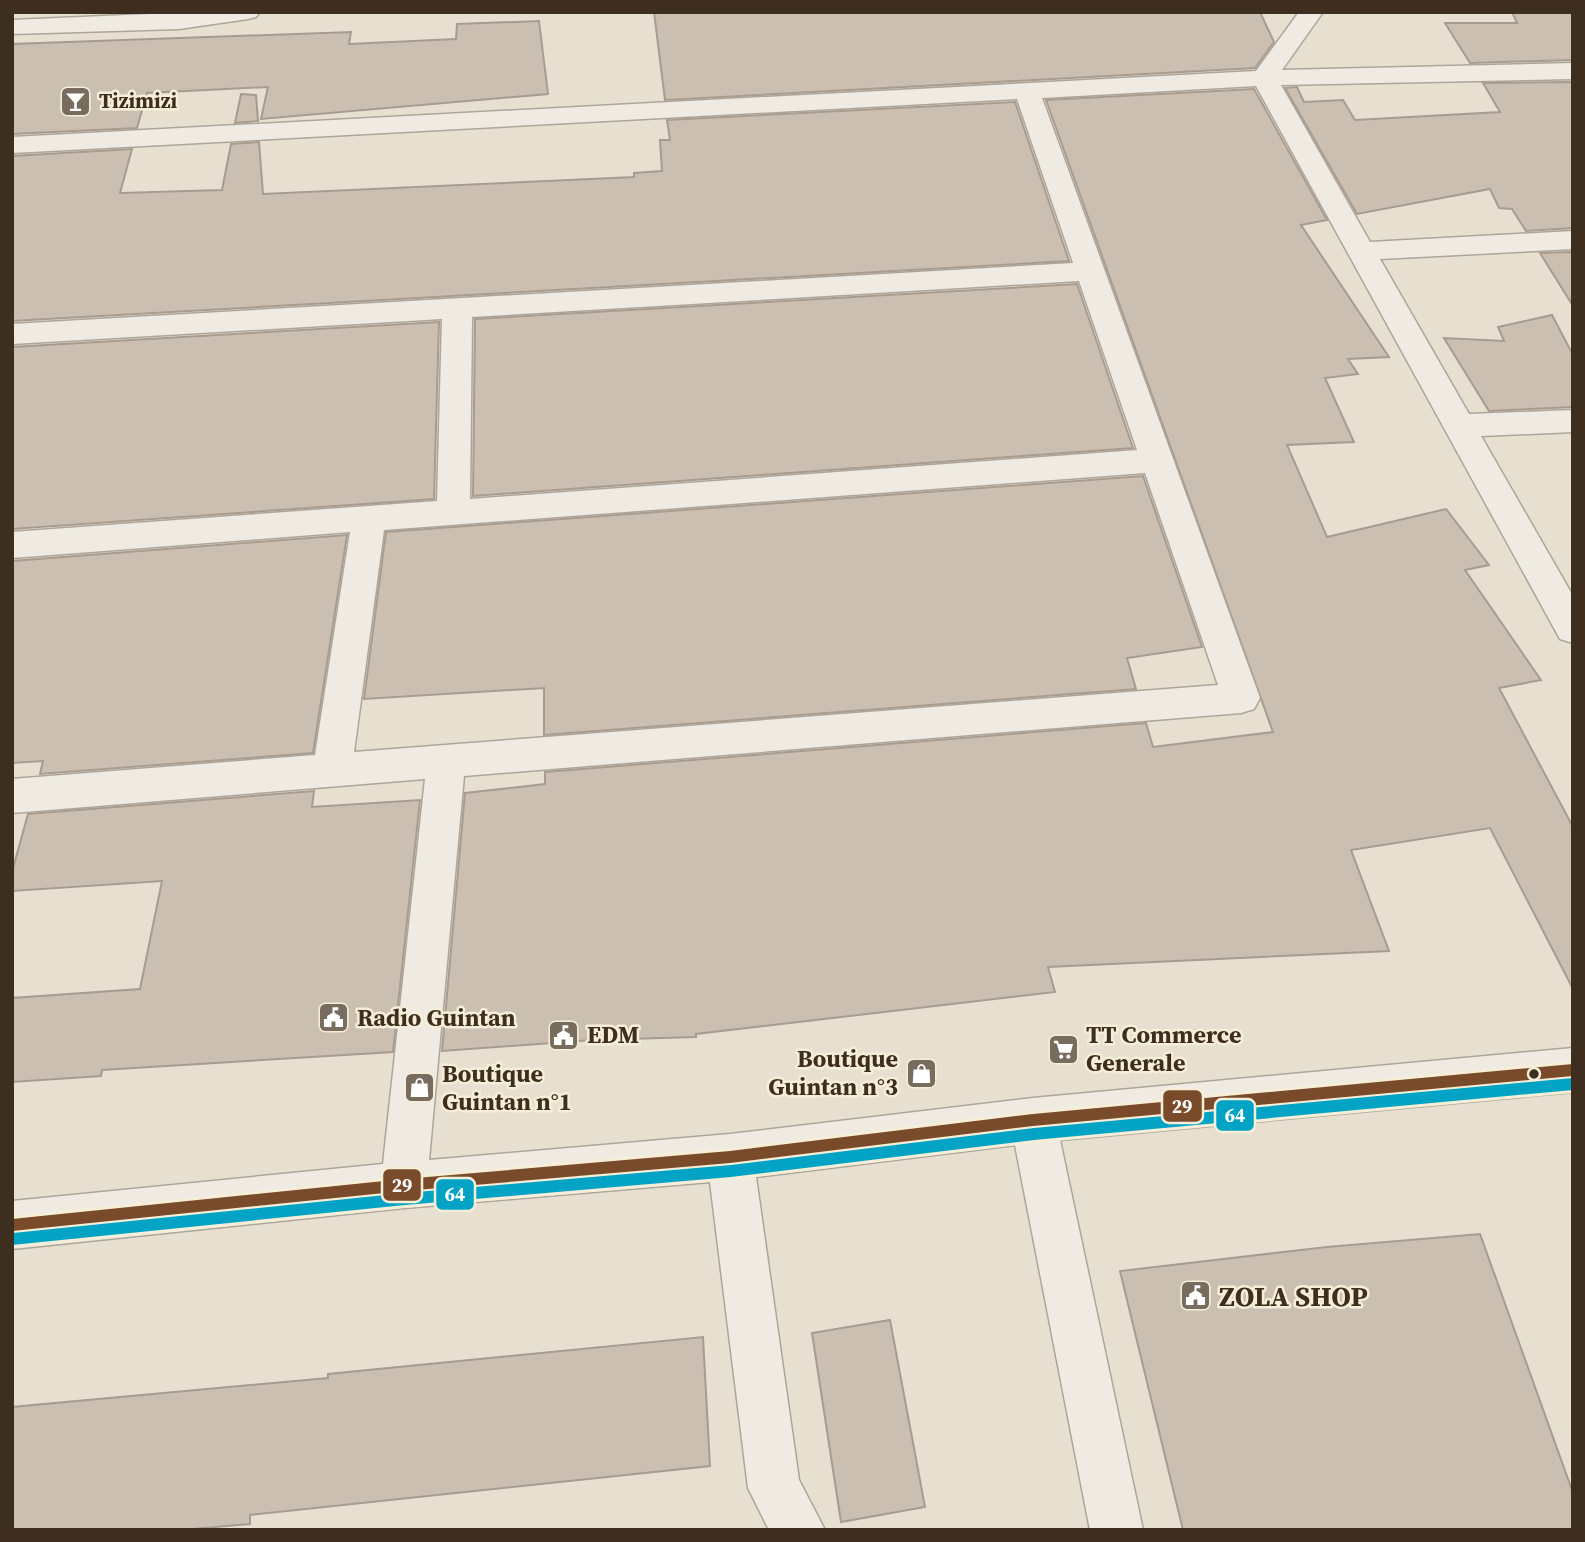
<svg xmlns="http://www.w3.org/2000/svg" width="1585" height="1542" viewBox="0 0 1585 1542" font-family="'Source Serif 4',serif">
	<style>
		.building { fill: #cbbfb2; stroke: #a89c90; stroke-width: 2 }
		.lines { fill: none; stroke-linecap: round; stroke-linejoin: round }
		.minor-casing { stroke: #ada599; stroke-width: 3 }
		.minor { fill: #efebe3; fill-rule: evenodd }
		.bus-1-casing { stroke: #f7eed8; stroke-width: 6 }
		.bus-2-casing { stroke: #f7eed8; stroke-width: 6 }
		.bus-1 { fill: #7a4b2a; fill-rule: evenodd }
		.bus-2 { fill: #03a3c5; fill-rule: evenodd }
		.bus-dot { fill: #3d2e20; stroke: #f7eed8; stroke-width: 2.5 }
		.labels { text-anchor: middle; stroke-width: 5; stroke-linejoin: round; paint-order: stroke }
		.far-poi-label { font-size: 21px; font-weight: bold; fill: #3d2e20; stroke: #f7eed8; text-anchor: start }
		.poi-label { font-size: 24px; font-weight: bold; fill: #3d2e20; stroke: #f7eed8; text-anchor: start }
		.near-poi-label { font-size: 28px; font-weight: bold; fill: #3d2e20; stroke: #f7eed8; text-anchor: start }
		.line-badge { stroke: #f7eed8; stroke-width: 2.5 }
		.badge-label { font-size: 19px; text-anchor: middle; font-weight: bold; fill: #fff }
	</style>
	<rect width="100%" height="100%" fill="#e7e0d1"/>
	<g class="building">
		<path d="M 654,12 L 1260,12 L 1274,42 L 1255,68 L 665,100 Z"/>
		<path d="M 1512,12 L 1573,12 L 1573,60 L 1470,63 L 1445,23 L 1517,23 Z"/>
		<path d="M 539,21 L 548,94 L 261,119 L 268,87 L 147,93 L 137,128 L 12,134 L 12,44 L 351,32 L 349,44 L 456,39 L 457,24 Z"/>
		<path d="M 1573,82 L 1573,228 L 1526,231 L 1512,209 L 1499,208 L 1490,189 L 1357,214 L 1285,88 L 1297,87 L 1304,102 L 1343,100 L 1355,120 L 1500,112 L 1483,83 Z"/>
		<path d="M 1254,89 L 1327,220 L 1301,225 L 1389,357 L 1348,359 L 1358,374 L 1325,378 L 1354,442 L 1287,445 L 1327,537 L 1446,509 L 1489,565 L 1465,570 L 1541,680 L 1499,688 L 1573,827 L 1573,989 L 1490,828 L 1351,850 L 1389,951 L 1048,967 L 1055,992 L 696,1034 L 696,1037 L 592,1040 L 442,1051 L 465,793 L 545,784 L 545,772 L 1146,723 L 1153,747 L 1273,732 L 1046,100 Z"/>
		<path d="M 241,94 L 256,95 L 258,121 L 235,123 Z"/>
		<path d="M 1015,102 L 1069,261 L 12,321 L 12,156 L 132,149 L 120,193 L 222,190 L 231,144 L 259,142 L 263,194 L 634,177 L 634,173 L 662,171 L 660,140 L 670,140 L 667,120 Z"/>
		<path d="M 1573,252 L 1573,306 L 1540,253 Z"/>
		<path d="M 1077,284 L 1133,448 L 473,496 L 475,319 Z"/>
		<path d="M 1552,315 L 1573,355 L 1573,407 L 1489,411 L 1444,338 L 1504,341 L 1498,327 Z"/>
		<path d="M 439,322 L 434,499 L 12,529 L 12,347 Z"/>
		<path d="M 1143,476 L 1202,647 L 1127,658 L 1136,689 L 544,735 L 544,688 L 364,699 L 386,532 Z"/>
		<path d="M 347,535 L 313,753 L 40,774 L 43,761 L 12,763 L 12,561 Z"/>
		<path d="M 314,791 L 312,807 L 420,800 L 393,1052 L 102,1070 L 101,1076 L 12,1082 L 12,998 L 140,989 L 162,881 L 12,891 L 12,872 L 28,814 Z"/>
		<path d="M 1480,1234 L 1573,1493 L 1573,1530 L 1183,1530 L 1120,1271 L 1327,1247 Z"/>
		<path d="M 890,1320 L 925,1507 L 841,1522 L 812,1333 Z"/>
		<path d="M 703,1337 L 710,1466 L 250,1515 L 250,1524 L 180,1530 L 12,1530 L 12,1407 L 328,1378 L 328,1374 Z"/>
	</g>
	<g class="lines">
		<defs>
			<g id="minor">
				<path d="M 196,12 L 260,12 L 256,17 L 248,19 L 179,29 L 12,34 L 12,20 Z"/>
				<path d="M 1299,12 L 1323,12 L 1282,70 L 1573,63 L 1573,79 L 1281,85 L 1370,242 L 1573,231 L 1573,249 L 1380,259 L 1469,414 L 1573,410 L 1573,432 L 1481,436 L 1573,596 L 1573,643 L 1560,639 L 1256,86 L 1042,98 L 1260,698 L 1254,709 L 1241,713 L 464,776 L 429,1160 L 730,1134 L 1033,1098 L 1573,1048 L 1573,1092 L 1060,1140 L 1143,1530 L 1090,1530 L 1015,1145 L 756,1177 L 799,1480 L 825,1530 L 769,1530 L 748,1488 L 710,1182 L 404,1208 L 12,1249 L 12,1201 L 383,1164 L 425,779 L 12,813 L 12,779 L 315,755 L 350,532 L 12,558 L 12,532 L 437,501 L 442,319 L 12,344 L 12,324 L 1073,263 L 1017,99 L 12,153 L 12,137 L 1256,71 ZM 1079,281 L 1137,450 L 470,499 L 472,317 ZM 1145,473 L 1218,685 L 354,752 L 384,530 Z"/>
			</g>
		</defs>
		<use href="#minor" class="minor-casing"/>
		<use href="#minor" class="minor"/>
		<defs>
			<path id="bus-1" d="M 1573,1064 L 1573,1076 L 1033,1126 L 730,1163 L 404,1191 L 12,1231 L 12,1219 L 404,1179 L 730,1151 L 1033,1114 Z"/>
			<path id="bus-2" d="M 1573,1078 L 1573,1090 L 1034,1140 L 731,1177 L 405,1205 L 12,1245 L 13,1233 L 405,1193 L 731,1165 L 1034,1128 Z"/>
		</defs>
		<use href="#bus-1" class="bus-1-casing"/>
		<use href="#bus-2" class="bus-2-casing"/>
		<use href="#bus-1" class="bus-1"/>
		<use href="#bus-2" class="bus-2"/>
	</g>
	<defs>
		<symbol id="bar-square" viewBox="-11 -11 22 22"><rect x="-9" y="-9" width="18" height="18" rx="4" fill="#786c5e" stroke="#f7eed8"/><path d="M-6-5H6L.8 .8V4.5H3.5V6h-7V4.5H-.8V.8Z" fill="#fff"/></symbol>
		<symbol id="civic-square" viewBox="-11 -11 22 22"><rect x="-9" y="-9" width="18" height="18" rx="4" fill="#786c5e" stroke="#f7eed8"/><path d="M-.6-6.5H3V-4.5H.6V-3L4-1V1h2V6H-6V1h2V-1L-.6-3ZM-1.2 2.5V6h2.4V2.5Z" fill="#fff"/></symbol>
		<symbol id="supermarket-square" viewBox="-11 -11 22 22"><rect x="-9" y="-9" width="18" height="18" rx="4" fill="#786c5e" stroke="#f7eed8"/><path d="M-6-5.5h2.5l.6 2H6L4.5 2H-2.5L-4.4-4H-6ZM-1.5 3.2a1.3 1.3 0 1 0 .1 0ZM3 3.2a1.3 1.3 0 1 0 .1 0Z" fill="#fff"/></symbol>
		<symbol id="shop-square" viewBox="-11 -11 22 22"><rect x="-9" y="-9" width="18" height="18" rx="4" fill="#786c5e" stroke="#f7eed8"/><path d="M-5-2.5h2.3a2.7 3.5 0 0 1 5.4 0H5L5.5 6h-11ZM-1.5-2.5h3a1.5 2.3 0 0 0-3 0Z" fill="#fff"/></symbol>
	</defs>
	<g fill-rule="evenodd">
		<use href="#bar-square" x="58" y="84" width="35" height="35"/>
		<use href="#civic-square" x="316" y="1000" width="35" height="35"/>
		<use href="#civic-square" x="546" y="1018" width="35" height="35"/>
		<use href="#supermarket-square" x="1046" y="1032" width="35" height="35"/>
		<use href="#shop-square" x="904" y="1056" width="35" height="35"/>
		<use href="#shop-square" x="402" y="1070" width="35" height="35"/>
		<use href="#civic-square" x="1178" y="1278" width="35" height="35"/>
	</g>
	<circle class="bus-dot" cx="1534" cy="1074" r="6"/>
	<g class="labels">
		<g class="far-poi-label">
			<text x="99" y="108">Tizimizi</text>
		</g>
		<g class="poi-label">
			<text x="357" y="1026">Radio Guintan</text>
			<text x="587" y="1043">EDM</text>
			<text x="1086" y="1043">TT Commerce<tspan x="1086" dy="28">Generale</tspan></text>
			<text x="898" y="1067" text-anchor="end">Boutique<tspan x="898" dy="28">Guintan n°3</tspan></text>
			<text x="442" y="1082">Boutique<tspan x="442" dy="28">Guintan n°1</tspan></text>
		</g>
		<g class="near-poi-label">
			<text x="1219" y="1306">ZOLA SHOP</text>
		</g>
	</g>
	<g class="line-badge">
		<rect x="1162" y="1089" width="41" height="34" rx="7" fill="#7a4b2a"/>
		<rect x="1215" y="1099" width="40" height="33" rx="7" fill="#03a3c5"/>
		<rect x="382" y="1168" width="40" height="34" rx="7" fill="#7a4b2a"/>
		<rect x="435" y="1178" width="40" height="33" rx="7" fill="#03a3c5"/>
	</g>
	<g class="badge-label">
		<text x="1182" y="1113">29</text>
		<text x="1235" y="1122">64</text>
		<text x="402" y="1192">29</text>
		<text x="455" y="1201">64</text>
	</g>
	<rect width="1585" height="1542" fill="none" stroke="#3d2e20" stroke-width="28"/>
</svg>
